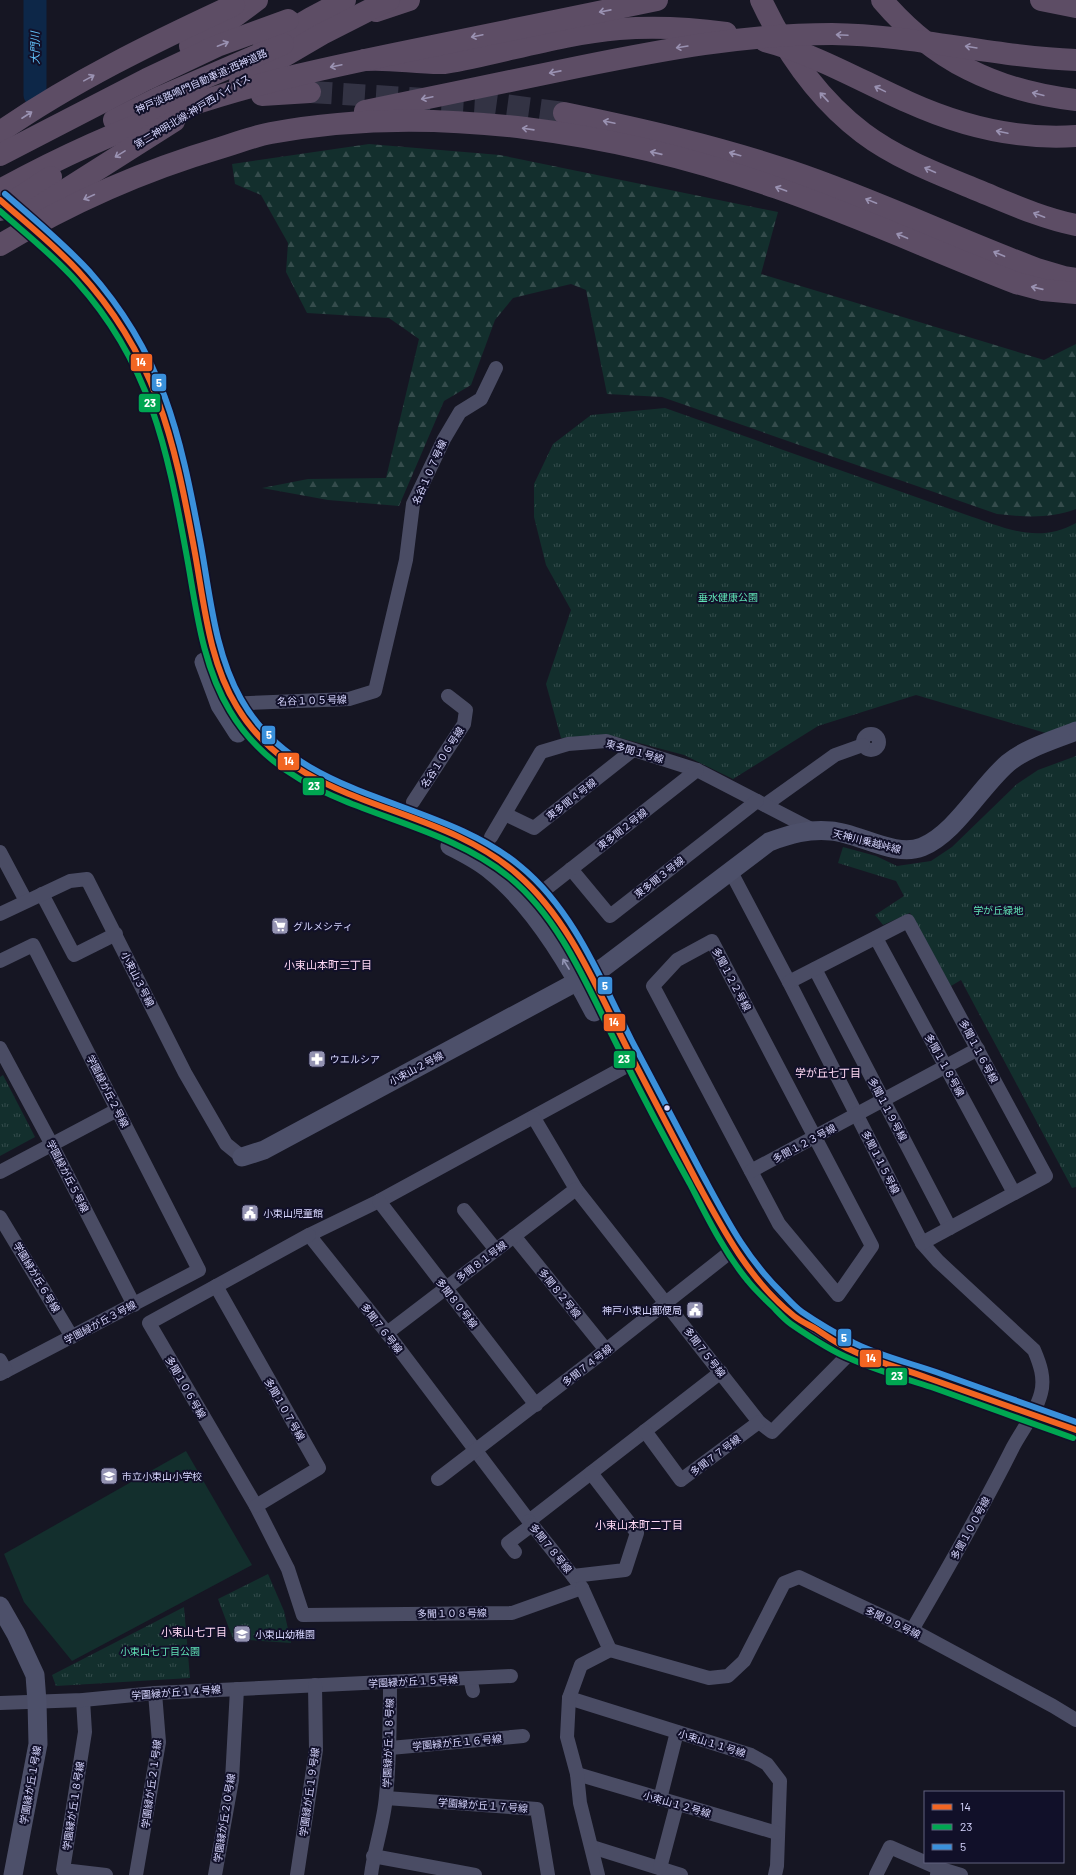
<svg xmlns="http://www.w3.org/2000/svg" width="1076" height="1875" viewBox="0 0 1076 1875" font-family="Barlow,'Noto Sans JP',sans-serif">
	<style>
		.grass { fill: #132f2d }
		.forest { fill: url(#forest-firs) }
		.park { fill: url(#park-tufts) }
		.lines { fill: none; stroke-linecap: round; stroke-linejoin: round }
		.river { stroke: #0d2748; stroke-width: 23 }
		.highway-tunnel { stroke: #334; stroke-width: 22; stroke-dasharray: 22 11; stroke-linecap: butt }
		.street { stroke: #4a4c64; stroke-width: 14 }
		.secondary { stroke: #4d506a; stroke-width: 19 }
		.highway { stroke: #5d4d65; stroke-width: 22 }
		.bus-1-casing { stroke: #111029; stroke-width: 9 }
		.bus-2-casing { stroke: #111029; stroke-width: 9 }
		.bus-3-casing { stroke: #111029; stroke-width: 9 }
		.bus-1 { stroke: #f26522; stroke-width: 6 }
		.bus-2 { stroke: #00a651; stroke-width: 6 }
		.bus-3 { stroke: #3a90db; stroke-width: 6 }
		.oneway { stroke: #9a92b2 }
		.oneway2 { stroke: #9294b4 }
		.bus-dot { fill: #d8d7ff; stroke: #111029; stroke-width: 1.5 }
		.labels { text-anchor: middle; stroke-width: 4; stroke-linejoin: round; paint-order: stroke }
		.street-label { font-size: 10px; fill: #d8d7ff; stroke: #111029 }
		.park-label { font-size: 10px; fill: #60e2b5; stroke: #111029 }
		.poi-label { font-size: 10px; fill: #d8d7ff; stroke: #111029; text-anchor: start }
		.water-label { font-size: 11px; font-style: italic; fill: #65c7ff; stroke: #111029 }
		.neighbourhood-label { font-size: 11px; fill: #ffd9f5; stroke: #111029 }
		.line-badge { stroke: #111029; stroke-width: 1.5 }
		.badge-label { font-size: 11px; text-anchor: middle; font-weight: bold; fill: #fff }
	</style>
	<defs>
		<pattern id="forest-firs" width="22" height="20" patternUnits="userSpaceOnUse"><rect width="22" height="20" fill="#132f2d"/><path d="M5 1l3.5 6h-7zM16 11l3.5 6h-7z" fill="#354c4c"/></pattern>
		<pattern id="park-tufts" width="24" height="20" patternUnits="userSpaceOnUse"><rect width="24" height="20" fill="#132f2d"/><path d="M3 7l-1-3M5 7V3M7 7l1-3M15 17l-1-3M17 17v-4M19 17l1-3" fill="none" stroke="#354c4c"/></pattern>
	</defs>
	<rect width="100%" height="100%" fill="#161623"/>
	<path class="grass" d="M 186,1451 L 252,1565 L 72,1661 L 24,1602 L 4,1554 Z"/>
	<path class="forest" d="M 369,144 L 500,155 L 778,212 L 761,274 L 1044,360 L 1076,344 L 1076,509 C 1050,519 1024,517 997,514 L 662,397 L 607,394 L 586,290 L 571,284 L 513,298 L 495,320 L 471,385 L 444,401 L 399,506 L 328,500 L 262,488 L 308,479 L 386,478 L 419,339 L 389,318 L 307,313 L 286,272 L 288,243 L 261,195 L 235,184 L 232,164 Z"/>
	<g class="park">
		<path d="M 665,408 L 964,514 C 1003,527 1037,545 1076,523 L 1076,726 L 1049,734 L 916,695 L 818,726 L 733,779 L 684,755 L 609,735 L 561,738 L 546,684 L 571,610 L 546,565 L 534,517 L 534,484 L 553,444 L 591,415 Z"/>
		<path d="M 1076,756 L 1076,1187 L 1072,1188 L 961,980 L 951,986 L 910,913 L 883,925 L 875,915 L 904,896 L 896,881 L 838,863 L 843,847 L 876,856 L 897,866 L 931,861 L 952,847 L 1017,784 L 1038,770 Z"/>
		<path d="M 3,1075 L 35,1137 L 0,1156 L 0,1077 Z"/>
		<path d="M 268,1574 L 284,1611 L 291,1643 L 233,1639 L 218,1599 Z"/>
		<path d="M 184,1607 L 190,1678 L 56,1686 L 52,1675 Z"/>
	</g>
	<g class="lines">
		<path class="river" d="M 35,0 L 35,95"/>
		<path class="highway-tunnel" d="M 310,92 L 490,103 L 564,113"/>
		<g class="street">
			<path d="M 226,704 L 349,699 L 375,691 L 406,560 L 413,504 L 444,439 L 460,412 L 481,399 L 496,368"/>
			<circle cx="871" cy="742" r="8"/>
			<path d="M 413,802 L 464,724 L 466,710 L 448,696"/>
			<path d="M 765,805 L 835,755 L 863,745"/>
			<path d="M 505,814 L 534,828 L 633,750"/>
			<path d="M 491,837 L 541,752 L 568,744 L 606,741 L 697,770 L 813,830"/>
			<path d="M 0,852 L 26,901"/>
			<path d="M 571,869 L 610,916 L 757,801"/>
			<path d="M 731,872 L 789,982 L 922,1243 L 938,1261 L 1034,1350 C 1040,1364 1045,1378 1041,1393 C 1036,1413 1022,1430 1013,1447 C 982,1509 947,1570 912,1630"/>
			<path d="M 547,888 L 697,770"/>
			<path d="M 42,894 L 74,955 L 116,934"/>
			<path d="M 0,914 L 70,881 L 87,879 L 185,1073 L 226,1144 L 242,1157"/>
			<path d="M 876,938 L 1014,1193"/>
			<path d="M 712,941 L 872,1246 L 838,1295 L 779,1224 L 653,986 L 677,960 Z"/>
			<path d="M 0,961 L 33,945 L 199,1270 L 0,1374"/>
			<path d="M 815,969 L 950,1228"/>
			<path d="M 789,982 L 908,921 L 1046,1176 L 922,1243"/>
			<path d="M 0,1048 L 52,1145 L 134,1305"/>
			<path d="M 634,1062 L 379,1201 L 309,1235 L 387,1333 L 529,1521 L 721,1372"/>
			<path d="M 534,1118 L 576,1189 L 759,1422 L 772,1432 L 852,1351"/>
			<path d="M 751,1171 L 978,1049"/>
			<path d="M 0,1172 L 117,1110"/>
			<path d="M 379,1201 L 536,1405"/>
			<path d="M 464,1210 L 496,1250"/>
			<path d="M 0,1217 L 72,1337"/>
			<path d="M 309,1235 L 149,1323 L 256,1506 L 288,1569 L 303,1615 L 512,1613 L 582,1588 L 573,1576"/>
			<path d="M 514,1236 L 606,1350"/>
			<path d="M 216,1286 L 319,1468 L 256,1506"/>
			<path d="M 387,1333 L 576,1189"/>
			<path d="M 0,1360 L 6,1371"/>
			<path d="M 645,1431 L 681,1480 L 759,1422"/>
			<path d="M 438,1479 L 606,1350 L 734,1249"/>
			<path d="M 529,1521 L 573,1576 L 625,1570 L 637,1533 L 591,1473"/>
			<path d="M 515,1552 L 508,1543 L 532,1525"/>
			<path d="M 582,1588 L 610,1650"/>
			<path d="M 470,1678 L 473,1691"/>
			<path d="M 569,1698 L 751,1755 L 767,1764 L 780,1781 L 777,1866 L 775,1875"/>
			<path d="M 83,1700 L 85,1732 L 63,1870 L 106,1875"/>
			<path d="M 0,1703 L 83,1700 L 155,1693 L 511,1676"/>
			<path d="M 390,1748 L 523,1736"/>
			<path d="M 577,1774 L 777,1833"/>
			<path d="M 386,1798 L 537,1809 L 548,1875"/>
			<path d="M 660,1799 L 677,1732"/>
			<path d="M 592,1847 L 681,1875"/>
			<path d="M 373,1856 L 475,1875"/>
			<path d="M 660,1868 L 677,1804"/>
			<path d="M 136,1875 L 159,1742 L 155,1693"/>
			<path d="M 215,1875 L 232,1780 L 237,1689"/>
			<path d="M 297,1875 L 316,1750 L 315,1685"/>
			<path d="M 371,1875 C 374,1849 384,1823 386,1796 C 390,1758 390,1720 390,1682"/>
			<path d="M 598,1875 L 580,1803 L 577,1774 L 567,1737 L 569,1698 L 581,1665 L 610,1650 L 709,1678 L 728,1676 L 744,1661 L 784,1583 L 799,1577 L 912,1630 L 1053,1706 L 1076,1720"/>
			<path d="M 876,1875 L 890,1847 L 938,1868"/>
			<path d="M 937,1875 L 938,1868 L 961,1875"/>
		</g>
		<g class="secondary">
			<path d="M 0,200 C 27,224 55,246 80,273 C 113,309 141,352 158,398 C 177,446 184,498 194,549 C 205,607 210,673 246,722 C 310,811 433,804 514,871 C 566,914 595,987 626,1046 C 661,1114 697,1182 734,1249 L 756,1279 L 794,1316 L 852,1351 L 1076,1430"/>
			<path d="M 204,662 L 220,705 L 238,733"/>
			<path d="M 450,846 C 464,853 478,860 490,870 C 532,903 569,964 594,1012"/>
			<path d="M 242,1157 L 264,1150 L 604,967 L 769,842 C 790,834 808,829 831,831 C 859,833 895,858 922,847 C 955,834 980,787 1008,763 C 1026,748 1054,740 1076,731"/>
			<path d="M 0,1606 L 16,1634 L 35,1675 L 37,1702 L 38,1744 L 13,1875"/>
		</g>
		<g class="highway">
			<path d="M 761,0 C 785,51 818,99 863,133 C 896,158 938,174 977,190 C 1009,203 1041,218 1076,225"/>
			<path d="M 882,0 C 934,61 997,91 1076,100"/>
			<path d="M 1041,0 L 1076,7"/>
			<path d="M 376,11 L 409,0"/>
			<path d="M 765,41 C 815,54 861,81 908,102 C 961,126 1018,140 1076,136"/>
			<path d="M 190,46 L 215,31 L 257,0"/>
			<path d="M 264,46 L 311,18 L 345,0"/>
			<path d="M 365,60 C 392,58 418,64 445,63 C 503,53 560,34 619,29 C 655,26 690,28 726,33"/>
			<path d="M 240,82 L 322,34 L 389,0"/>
			<path d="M 262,95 L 310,92"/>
			<path d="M 365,111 C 436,96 507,82 578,67 C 662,50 745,34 832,34 C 915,35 994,57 1076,60"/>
			<path d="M 564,113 C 641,129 716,146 790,171 C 874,199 954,238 1037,269 L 1064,277 L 1076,279"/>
			<path d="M 114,120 L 158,98 L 283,44"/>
			<path d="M 0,132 C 72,82 154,42 234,5"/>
			<path d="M 0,155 L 147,79 L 217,46 L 288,20"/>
			<path d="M 0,190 C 58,158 120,130 182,108 C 258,82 335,66 413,50 C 494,33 576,17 657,0"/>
			<path d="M 0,210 L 51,177"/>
			<path d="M 29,213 L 174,121"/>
			<path d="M 0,245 C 70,203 142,171 220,148 C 237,143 254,136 271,133 C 435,102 621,133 777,188 C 858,216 936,252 1016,283 L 1043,290 L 1076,293"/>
		</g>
		<defs>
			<path id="bus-1" d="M 0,200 C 26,223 54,245 78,271 C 156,355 174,439 194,548 C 204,601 208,660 237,707 C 299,811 433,800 517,874 C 570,920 597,989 628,1050 C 651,1094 674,1138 697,1182 C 724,1231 749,1280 794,1316 C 800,1321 809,1325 816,1329 C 828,1337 840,1346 853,1351 C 877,1362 903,1369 928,1378 C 977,1395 1027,1413 1076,1430"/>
			<path id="bus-2" d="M 0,211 C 26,234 54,256 77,282 C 150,363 167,448 186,552 C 196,605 201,663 230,711 C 292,816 422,807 509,877 C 563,921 590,993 621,1053 C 643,1097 666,1141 690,1184 C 707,1217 724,1252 748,1281 C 755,1290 764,1298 772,1306 C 778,1312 784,1319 791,1324 C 807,1335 833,1352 851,1359 C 878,1371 906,1379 934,1388 C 980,1405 1027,1421 1073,1438"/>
			<path id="bus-3" d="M 5,194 C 34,219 63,243 89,271 C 163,354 180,434 200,540 C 210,593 214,651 241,699 C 299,803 436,796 520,866 C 574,910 601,980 632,1041 C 655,1085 678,1128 701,1172 C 726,1218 745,1257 783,1294 C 789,1300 795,1307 802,1312 C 818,1323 837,1334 854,1343 C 880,1356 910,1363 936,1372 C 983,1389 1029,1405 1076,1422"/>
		</defs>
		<use href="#bus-1" class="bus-1-casing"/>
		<use href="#bus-2" class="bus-2-casing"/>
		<use href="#bus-3" class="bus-3-casing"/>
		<use href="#bus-1" class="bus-1"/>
		<use href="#bus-2" class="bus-2"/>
		<use href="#bus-3" class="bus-3"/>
	</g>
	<defs><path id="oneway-shaft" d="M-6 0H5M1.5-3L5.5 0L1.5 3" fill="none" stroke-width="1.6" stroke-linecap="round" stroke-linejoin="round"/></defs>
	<g class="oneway">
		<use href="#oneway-shaft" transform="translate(605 11) rotate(169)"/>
		<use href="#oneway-shaft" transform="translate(842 35) rotate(-177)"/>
		<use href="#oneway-shaft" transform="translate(477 36) rotate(168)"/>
		<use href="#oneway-shaft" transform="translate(223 44) rotate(-21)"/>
		<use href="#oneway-shaft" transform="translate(682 47) rotate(171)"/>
		<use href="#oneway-shaft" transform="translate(971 47) rotate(-171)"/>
		<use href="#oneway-shaft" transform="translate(336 66) rotate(168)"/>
		<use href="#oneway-shaft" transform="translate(555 72) rotate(169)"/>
		<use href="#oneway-shaft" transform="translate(89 78) rotate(-29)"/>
		<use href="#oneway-shaft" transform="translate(880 89) rotate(-154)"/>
		<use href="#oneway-shaft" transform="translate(1038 94) rotate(-166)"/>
		<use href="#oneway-shaft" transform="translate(824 97) rotate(-133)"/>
		<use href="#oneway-shaft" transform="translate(427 98) rotate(168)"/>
		<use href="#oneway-shaft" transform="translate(27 115) rotate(-33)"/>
		<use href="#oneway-shaft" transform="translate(609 122) rotate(-168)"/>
		<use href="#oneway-shaft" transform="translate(528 129) rotate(-172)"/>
		<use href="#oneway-shaft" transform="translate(1002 132) rotate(-168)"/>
		<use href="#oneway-shaft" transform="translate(656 153) rotate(-167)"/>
		<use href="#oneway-shaft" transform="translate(120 154) rotate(148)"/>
		<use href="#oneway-shaft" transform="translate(735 154) rotate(-164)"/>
		<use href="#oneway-shaft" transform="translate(930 170) rotate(-156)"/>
		<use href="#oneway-shaft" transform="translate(781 189) rotate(-160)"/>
		<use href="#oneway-shaft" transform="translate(89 197) rotate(155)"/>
		<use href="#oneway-shaft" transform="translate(871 201) rotate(-158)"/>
		<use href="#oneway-shaft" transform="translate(1039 215) rotate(-159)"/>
		<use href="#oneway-shaft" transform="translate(902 236) rotate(-157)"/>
		<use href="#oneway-shaft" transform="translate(999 254) rotate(-157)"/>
		<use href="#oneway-shaft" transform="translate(1037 288) rotate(-167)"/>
	</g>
	<use class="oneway2" href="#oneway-shaft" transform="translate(566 964) rotate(-121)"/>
	<defs>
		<symbol id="supermarket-square" viewBox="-11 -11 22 22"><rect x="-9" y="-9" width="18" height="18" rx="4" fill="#9493b2" stroke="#111029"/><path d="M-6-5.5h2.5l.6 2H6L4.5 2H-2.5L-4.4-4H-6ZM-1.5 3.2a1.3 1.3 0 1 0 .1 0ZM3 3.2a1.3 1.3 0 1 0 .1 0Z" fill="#fff"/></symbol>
		<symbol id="pharmacy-square" viewBox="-11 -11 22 22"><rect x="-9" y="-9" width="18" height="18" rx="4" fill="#9493b2" stroke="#111029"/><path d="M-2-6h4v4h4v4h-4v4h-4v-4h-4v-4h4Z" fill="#fff"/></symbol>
		<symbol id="civic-square" viewBox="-11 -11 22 22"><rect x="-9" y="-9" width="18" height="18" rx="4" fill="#9493b2" stroke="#111029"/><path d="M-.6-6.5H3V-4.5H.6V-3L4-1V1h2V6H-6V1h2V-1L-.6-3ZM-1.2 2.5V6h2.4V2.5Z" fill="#fff"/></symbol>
		<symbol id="school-square" viewBox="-11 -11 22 22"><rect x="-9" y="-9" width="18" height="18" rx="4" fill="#9493b2" stroke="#111029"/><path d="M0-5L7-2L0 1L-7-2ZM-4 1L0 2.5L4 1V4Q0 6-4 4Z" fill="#fff"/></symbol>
	</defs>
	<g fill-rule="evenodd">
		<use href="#supermarket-square" x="270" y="916" width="20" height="20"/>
		<use href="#pharmacy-square" x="307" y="1049" width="20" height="20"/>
		<use href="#civic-square" x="240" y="1203" width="20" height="20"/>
		<use href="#civic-square" x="685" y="1300" width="20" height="20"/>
		<use href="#school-square" x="99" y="1466" width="20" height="20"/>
		<use href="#school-square" x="232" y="1624" width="20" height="20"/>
	</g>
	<circle class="bus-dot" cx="667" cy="1108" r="3.5"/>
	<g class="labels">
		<g class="street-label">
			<text transform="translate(201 81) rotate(-24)" y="4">神戸淡路鳴門自動車道;西神道路</text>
			<text transform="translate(192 111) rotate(-31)" y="4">第二神明北線;神戸西バイパス</text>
			<text transform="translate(429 472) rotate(-66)" y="4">名谷１０７号線</text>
			<text transform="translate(312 700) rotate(-2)" y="4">名谷１０５号線</text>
			<text transform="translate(635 751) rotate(16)" y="4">東多聞１号線</text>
			<text transform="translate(442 757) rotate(-57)" y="4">名谷１０６号線</text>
			<text transform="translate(571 799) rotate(-38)" y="4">東多聞４号線</text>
			<text transform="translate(622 829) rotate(-38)" y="4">東多聞２号線</text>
			<text transform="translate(867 841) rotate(14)" y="4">天神川乗越峠線</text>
			<text transform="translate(659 877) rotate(-38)" y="4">東多聞３号線</text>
			<text transform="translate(138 979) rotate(63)" y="4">小束山３号線</text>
			<text transform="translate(732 979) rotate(62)" y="4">多聞１２２号線</text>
			<text transform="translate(979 1051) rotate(62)" y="4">多聞１１６号線</text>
			<text transform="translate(945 1065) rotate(61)" y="4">多聞１１８号線</text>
			<text transform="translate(416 1068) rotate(-28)" y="4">小束山２号線</text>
			<text transform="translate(108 1091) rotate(63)" y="4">学園緑が丘２号線</text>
			<text transform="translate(888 1109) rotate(62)" y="4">多聞１１９号線</text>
			<text transform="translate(804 1143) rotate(-28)" y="4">多聞１２３号線</text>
			<text transform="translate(881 1162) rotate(63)" y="4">多聞１１５号線</text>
			<text transform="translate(68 1176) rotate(63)" y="4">学園緑が丘５号線</text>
			<text transform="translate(481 1261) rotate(-37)" y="4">多聞８１号線</text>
			<text transform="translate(37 1277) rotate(59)" y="4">学園緑が丘６号線</text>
			<text transform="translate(560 1293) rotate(51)" y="4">多聞８２号線</text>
			<text transform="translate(457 1303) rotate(52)" y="4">多聞８０号線</text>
			<text transform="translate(100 1322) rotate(-28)" y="4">学園緑が丘３号線</text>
			<text transform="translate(382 1328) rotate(52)" y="4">多聞７６号線</text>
			<text transform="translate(705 1352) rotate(52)" y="4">多聞７５号線</text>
			<text transform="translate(587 1365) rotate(-38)" y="4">多聞７４号線</text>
			<text transform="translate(186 1387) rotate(60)" y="4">多聞１０６号線</text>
			<text transform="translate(285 1409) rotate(60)" y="4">多聞１０７号線</text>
			<text transform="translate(715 1455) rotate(-37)" y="4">多聞７７号線</text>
			<text transform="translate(970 1528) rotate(-61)" y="4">多聞１００号線</text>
			<text transform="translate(551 1548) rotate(51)" y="4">多聞７８号線</text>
			<text transform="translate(452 1613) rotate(-1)" y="4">多聞１０８号線</text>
			<text transform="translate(893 1622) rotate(26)" y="4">多聞９９号線</text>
			<text transform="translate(413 1681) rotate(-3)" y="4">学園緑が丘１５号線</text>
			<text transform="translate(176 1692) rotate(-4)" y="4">学園緑が丘１４号線</text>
			<text transform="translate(457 1742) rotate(-5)" y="4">学園緑が丘１６号線</text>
			<text transform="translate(388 1743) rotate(-88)" y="4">学園緑が丘１８号線</text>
			<text transform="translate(712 1743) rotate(17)" y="4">小束山１１号線</text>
			<text transform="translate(151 1784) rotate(-82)" y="4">学園緑が丘２１号線</text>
			<text transform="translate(30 1785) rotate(-80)" y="4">学園緑が丘１号線</text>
			<text transform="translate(309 1792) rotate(-82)" y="4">学園緑が丘１９号線</text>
			<text transform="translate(677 1804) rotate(16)" y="4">小束山１２号線</text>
			<text transform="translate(483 1805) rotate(4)" y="4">学園緑が丘１７号線</text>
			<text transform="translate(73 1806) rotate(-81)" y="4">学園緑が丘１８号線</text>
			<text transform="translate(224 1818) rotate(-81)" y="4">学園緑が丘２０号線</text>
		</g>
		<g class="park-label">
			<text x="728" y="601">垂水健康公園</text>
			<text x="998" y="914">学が丘緑地</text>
			<text x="160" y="1655">小束山七丁目公園</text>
		</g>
		<g class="poi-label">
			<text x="293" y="930">グルメシティ</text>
			<text x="330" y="1063">ウエルシア</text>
			<text x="263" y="1217">小束山児童館</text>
			<text x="682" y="1314" text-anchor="end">神戸小束山郵便局</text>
			<text x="122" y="1480">市立小束山小学校</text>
			<text x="255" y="1638">小束山幼稚園</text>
		</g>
		<g class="water-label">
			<text transform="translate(35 48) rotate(-90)" y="4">大門川</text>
		</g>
		<g class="neighbourhood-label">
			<text x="328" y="969">小束山本町三丁目</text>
			<text x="828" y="1077">学が丘七丁目</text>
			<text x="639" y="1529">小束山本町二丁目</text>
			<text x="194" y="1636">小束山七丁目</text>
		</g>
	</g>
	<g class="line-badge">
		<rect x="130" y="353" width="23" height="19" rx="4" fill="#f26522"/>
		<rect x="151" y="373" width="16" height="19" rx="4" fill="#3a90db"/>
		<rect x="138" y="393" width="23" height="20" rx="4" fill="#00a651"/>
		<rect x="261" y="725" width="15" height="20" rx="4" fill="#3a90db"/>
		<rect x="277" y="752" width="23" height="19" rx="4" fill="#f26522"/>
		<rect x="302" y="777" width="23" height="19" rx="4" fill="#00a651"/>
		<rect x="597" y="976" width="16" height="19" rx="4" fill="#3a90db"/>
		<rect x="603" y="1013" width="23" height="19" rx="4" fill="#f26522"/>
		<rect x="613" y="1050" width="23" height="19" rx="4" fill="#00a651"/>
		<rect x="837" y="1328" width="15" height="19" rx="4" fill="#3a90db"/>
		<rect x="859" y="1349" width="23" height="19" rx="4" fill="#f26522"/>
		<rect x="885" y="1367" width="23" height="19" rx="4" fill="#00a651"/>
	</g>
	<g class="badge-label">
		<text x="141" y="366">14</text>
		<text x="159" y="387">5</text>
		<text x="150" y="407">23</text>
		<text x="269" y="739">5</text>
		<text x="289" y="765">14</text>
		<text x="314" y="790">23</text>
		<text x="605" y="990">5</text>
		<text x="614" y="1026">14</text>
		<text x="624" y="1063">23</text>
		<text x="844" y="1342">5</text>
		<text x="871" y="1362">14</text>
		<text x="897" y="1380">23</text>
	</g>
	<rect x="924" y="1791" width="140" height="72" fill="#111029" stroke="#61607f"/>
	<rect x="932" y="1804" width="20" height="6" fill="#f26522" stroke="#61607f"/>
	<text x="960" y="1811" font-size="12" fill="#d8d7ff">14</text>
	<rect x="932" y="1824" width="20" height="6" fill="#00a651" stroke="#61607f"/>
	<text x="960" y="1831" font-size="12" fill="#d8d7ff">23</text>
	<rect x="932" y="1844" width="20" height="6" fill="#3a90db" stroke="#61607f"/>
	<text x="960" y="1851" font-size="12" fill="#d8d7ff">5</text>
</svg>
